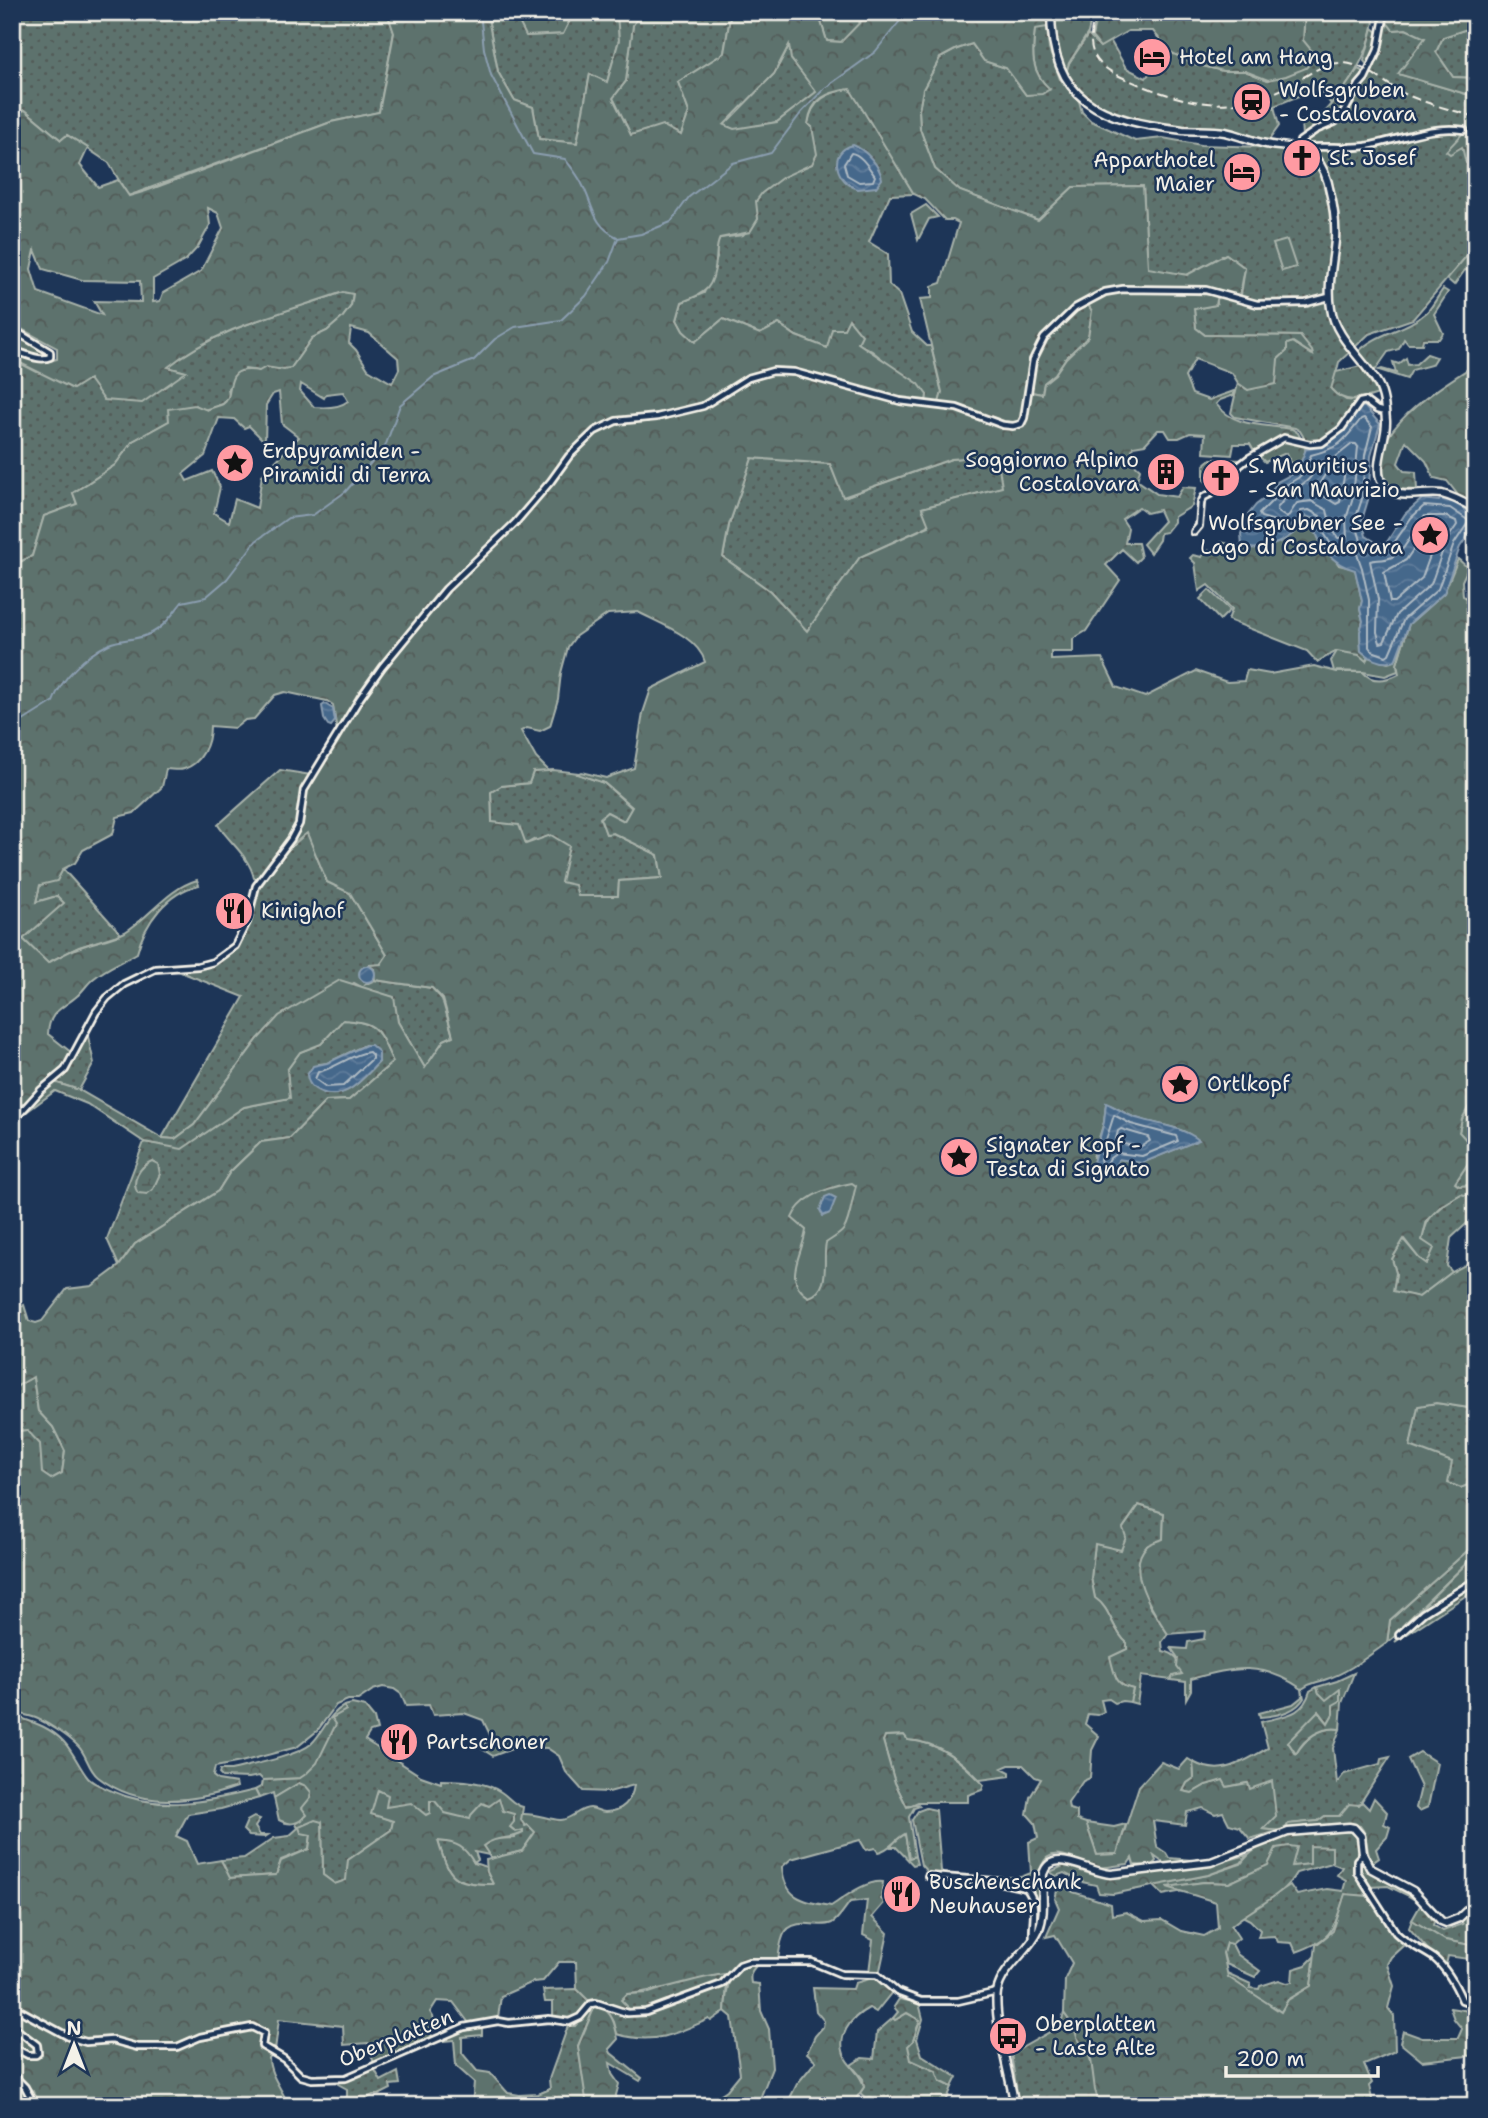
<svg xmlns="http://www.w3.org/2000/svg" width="1488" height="2118" viewBox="0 0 1488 2118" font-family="'Shantell Sans',sans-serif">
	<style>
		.grass { fill: url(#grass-dots); stroke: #a8b2aa; stroke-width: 2; fill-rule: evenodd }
		.forest { fill: url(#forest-crowns); stroke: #a8b2aa; stroke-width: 2; fill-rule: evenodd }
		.wetland { fill: url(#wetland-marsh); stroke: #a8b2aa; stroke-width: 2 }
		.park { fill: #5d726d; stroke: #a8b2aa; stroke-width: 2 }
		.water { fill: url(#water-waves); stroke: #8b9eb0; stroke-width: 2 }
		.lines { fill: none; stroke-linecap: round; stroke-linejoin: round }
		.shore { stroke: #aebac3; stroke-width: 2 }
		.stream { stroke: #8b9eb0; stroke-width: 2 }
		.minor-casing { stroke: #f4f1e8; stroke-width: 10 }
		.secondary-casing { stroke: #f4f1e8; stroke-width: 11 }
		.minor { stroke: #1d3557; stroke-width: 4.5 }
		.secondary { stroke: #1d3557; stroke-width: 6 }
		.rail { stroke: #f4f1e8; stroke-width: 2; stroke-dasharray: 10 5; stroke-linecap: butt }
		.labels { text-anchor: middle; stroke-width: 5; stroke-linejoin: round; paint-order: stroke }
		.poi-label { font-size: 21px; fill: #f4f1e8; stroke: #1d3557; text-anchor: start }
		.street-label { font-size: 21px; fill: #f4f1e8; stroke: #1d3557 }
	</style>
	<defs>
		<pattern id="grass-dots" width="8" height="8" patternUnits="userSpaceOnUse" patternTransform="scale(1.75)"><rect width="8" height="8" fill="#5d726d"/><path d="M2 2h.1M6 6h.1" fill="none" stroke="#525b58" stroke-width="1.8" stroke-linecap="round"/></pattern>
		<pattern id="forest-crowns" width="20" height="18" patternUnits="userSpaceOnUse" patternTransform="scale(1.75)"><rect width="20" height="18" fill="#5d726d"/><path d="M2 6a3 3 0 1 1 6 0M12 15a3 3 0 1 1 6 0" fill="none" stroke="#525b58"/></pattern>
		<pattern id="wetland-marsh" width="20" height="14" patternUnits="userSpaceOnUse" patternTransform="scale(1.75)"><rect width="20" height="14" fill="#5d726d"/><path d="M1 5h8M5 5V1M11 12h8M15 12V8" fill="none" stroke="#525b58"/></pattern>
		<pattern id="water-waves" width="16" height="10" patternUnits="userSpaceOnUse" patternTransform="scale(1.75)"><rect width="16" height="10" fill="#45678b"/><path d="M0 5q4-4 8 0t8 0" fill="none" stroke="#607d9b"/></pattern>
	</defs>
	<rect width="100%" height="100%" fill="#1d3557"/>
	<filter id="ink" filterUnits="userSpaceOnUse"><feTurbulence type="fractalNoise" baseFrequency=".0143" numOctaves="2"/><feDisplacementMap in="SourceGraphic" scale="14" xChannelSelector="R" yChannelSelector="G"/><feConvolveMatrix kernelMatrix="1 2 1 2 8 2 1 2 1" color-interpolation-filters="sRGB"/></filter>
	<g filter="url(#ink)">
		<g class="grass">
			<path d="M 12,12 L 387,12 L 394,32 L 379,112 L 331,122 L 128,196 L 109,163 L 67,135 L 61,140 L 25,110 L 14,114 L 12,118 Z"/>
			<path d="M 502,12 L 514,12 L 527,36 L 563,34 L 570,20 L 564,12 L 617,12 L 619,40 L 607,82 L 590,74 L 577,143 L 539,139 L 533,107 L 514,100 L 498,72 L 488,18 Z"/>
			<path d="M 641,12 L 731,12 L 724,53 L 678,82 L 689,112 L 681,135 L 662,126 L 631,135 L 613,98 L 626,81 L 633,25 Z"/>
			<path d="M 818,12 L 870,12 L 842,42 L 827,41 Z"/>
			<path d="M 1305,12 L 1375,12 C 1372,49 1355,78 1331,104 L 1318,88 L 1274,106 L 1279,126 L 1266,144 L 1225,132 L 1182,130 L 1129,120 L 1086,102 L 1065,77 L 1069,63 L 1088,35 L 1100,47 L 1110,40 L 1126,68 L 1146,78 L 1151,71 L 1158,73 L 1170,52 L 1195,64 L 1223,71 L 1245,71 L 1268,80 L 1303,40 Z"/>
			<path d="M 1386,21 L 1393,30 L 1406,29 L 1426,37 L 1399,74 L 1476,97 L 1476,245 L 1413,319 L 1369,334 L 1339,362 L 1332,390 L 1346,400 L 1359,401 C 1346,420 1332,446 1306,441 L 1300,431 L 1295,428 L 1235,417 L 1231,413 L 1238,383 L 1248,390 L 1286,351 L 1286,344 L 1293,342 L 1312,355 L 1300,336 L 1205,335 L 1196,328 L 1194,309 L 1216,305 L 1218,295 L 1240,302 L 1245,268 L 1226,254 L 1187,275 L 1148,269 L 1143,186 L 1073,187 L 1038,220 L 960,191 L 935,169 L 920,129 L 919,110 L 923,89 L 940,58 L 957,49 L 972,44 L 984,61 L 1006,68 L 1026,95 L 1049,90 C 1030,68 1032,57 1035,28 L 1047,27 L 1049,49 L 1060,79 L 1079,101 L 1082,112 L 1091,121 L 1135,141 L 1163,138 L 1201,145 L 1299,148 L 1304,137 L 1335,122 L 1380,49 Z"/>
			<path d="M 1476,26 L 1476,78 L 1453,77 L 1436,52 L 1443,37 Z"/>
			<path d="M 790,44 L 791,59 L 817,92 L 777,122 L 734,130 L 724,124 L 774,74 Z"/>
			<path d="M 850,88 L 914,194 L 890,195 L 869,242 L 888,254 L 889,285 L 899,294 L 912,332 L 927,346 L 931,346 L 942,393 L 939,403 L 926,401 L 927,395 L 872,351 L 857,343 L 849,320 L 844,330 L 827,348 L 796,336 L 779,324 L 760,334 L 723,319 L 695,342 L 683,331 L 677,320 L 682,302 L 704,293 L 717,258 L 716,246 L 720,238 L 743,235 L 758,219 C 757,214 755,207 756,202 C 760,185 797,169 812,164 L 812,127 L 808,124 C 811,100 829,92 850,88 Z"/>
			<path d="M 343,292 L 353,293 L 351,306 L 342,318 L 327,331 L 312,338 L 291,368 L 259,371 L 245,369 L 228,388 L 229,397 L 223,404 L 169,421 L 133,441 L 115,465 L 73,493 L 77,504 L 44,516 L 32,556 L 12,566 L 12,405 L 19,405 L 21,402 L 12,394 L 12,359 L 37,372 L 88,379 L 185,372 L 167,367 C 218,327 283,313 343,292 Z"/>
			<path d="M 1087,303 L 1092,311 L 1088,337 L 1066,358 L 1055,374 L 1044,383 L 1042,394 L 1031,392 C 1035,350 1047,324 1087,303 Z"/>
			<path d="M 977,457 L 998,460 L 1003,487 L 922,508 L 930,525 L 860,557 L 807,631 L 770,591 L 723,557 L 729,525 L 752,458 L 830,464 L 844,497 L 951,459 Z"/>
			<path d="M 280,770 L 311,775 L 302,790 L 297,824 L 290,838 L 257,879 L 254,878 C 249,856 230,843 218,825 Z"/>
			<path d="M 553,770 L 579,773 L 578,774 L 604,783 L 632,808 L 624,821 L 607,812 L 601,818 L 606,834 L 613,833 L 658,855 L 662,878 L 619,881 L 618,896 L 578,896 L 560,882 L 535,839 L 526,844 L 492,822 L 491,792 L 501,786 L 529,783 L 533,772 Z"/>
			<path d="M 307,832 L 327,882 L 350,893 L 387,955 L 366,984 L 375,980 L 432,988 L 442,999 L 453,1036 L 444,1040 L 425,1068 L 398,1022 L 393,997 L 365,989 L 354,983 L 258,1039 L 194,1125 L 175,1139 L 162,1138 L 244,997 L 173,969 C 219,967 239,957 252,911 C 255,903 256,893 260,885 C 271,865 290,848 307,832 Z"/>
			<path d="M 63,869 L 121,934 L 79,947 L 47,963 L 23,939 L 63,903 L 57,896 L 36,902 L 40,885 Z"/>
			<path d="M 343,1020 C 380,1022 378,1031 393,1062 L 349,1100 L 326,1101 L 290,1138 L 261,1142 L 230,1172 L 218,1191 L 135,1244 L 119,1266 L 107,1239 L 144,1142 L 182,1148 L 244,1107 L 289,1098 L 287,1070 L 300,1052 L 321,1044 ZM 365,1045 L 379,1062 C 362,1079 349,1098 324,1093 L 319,1064 L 327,1063 Z"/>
			<path d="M 87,1032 L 94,1063 L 79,1090 L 54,1082 C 73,1066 78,1054 87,1032 Z"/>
			<path d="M 1469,1106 L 1476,1107 L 1476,1185 L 1459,1186 L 1455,1183 L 1476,1151 L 1459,1132 L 1462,1119 Z"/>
			<path d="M 1461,1194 L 1476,1197 L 1476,1215 L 1451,1238 L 1447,1266 L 1452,1272 L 1419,1297 L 1393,1292 L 1396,1273 L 1392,1259 L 1403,1239 L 1419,1258 C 1425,1219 1427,1214 1461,1194 Z"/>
			<path d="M 33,1377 L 38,1411 L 53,1427 L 65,1451 L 62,1473 L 51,1480 L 42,1473 L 27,1430 L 12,1432 L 12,1389 Z"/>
			<path d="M 1436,1403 L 1476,1409 L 1476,1466 L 1468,1485 L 1461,1488 L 1448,1483 L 1410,1446 L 1418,1406 Z"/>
			<path d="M 1139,1505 L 1164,1513 L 1163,1540 L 1147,1546 L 1149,1605 L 1168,1634 L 1162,1642 L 1163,1651 C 1178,1654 1179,1661 1183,1674 L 1173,1676 L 1171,1680 L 1141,1676 L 1137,1704 L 1130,1702 L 1133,1689 C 1115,1686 1114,1673 1109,1657 L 1126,1649 L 1127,1643 C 1112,1631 1111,1608 1095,1599 L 1091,1578 L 1095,1543 L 1123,1528 Z"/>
			<path d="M 1476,1543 L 1476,1554 L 1402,1626 L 1402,1630 L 1387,1643 L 1390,1620 Z"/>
			<path d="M 1317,1687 L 1319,1693 L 1340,1688 L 1340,1702 L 1328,1723 L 1319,1711 L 1288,1742 L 1296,1754 C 1305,1739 1320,1726 1340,1729 L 1333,1748 L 1337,1783 L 1344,1774 L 1380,1764 L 1381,1759 L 1390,1757 L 1359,1805 L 1339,1816 L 1325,1816 L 1318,1821 L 1289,1824 C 1283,1833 1272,1830 1262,1829 L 1247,1783 L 1227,1787 L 1206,1785 L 1192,1793 L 1182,1791 L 1187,1783 L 1194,1778 L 1193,1762 C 1222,1778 1242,1762 1268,1748 L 1261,1722 C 1285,1715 1302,1717 1310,1691 Z"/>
			<path d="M 1302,1689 L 1304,1698 C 1296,1712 1276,1716 1260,1717 L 1259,1713 L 1293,1704 L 1303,1696 Z"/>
			<path d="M 352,1704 L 365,1707 L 374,1718 L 377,1730 L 370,1732 L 365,1740 L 421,1776 L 441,1783 L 441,1780 C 460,1780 485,1781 501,1792 C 509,1797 513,1805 523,1807 L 522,1814 L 528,1825 L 536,1832 L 522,1851 L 491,1859 L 483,1846 L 492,1839 L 515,1838 L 516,1832 L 509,1826 L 510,1814 C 497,1809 485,1819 471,1819 C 456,1820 442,1808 426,1815 L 371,1813 L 393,1821 L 391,1830 L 348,1860 L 347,1880 L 335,1884 L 323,1875 L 322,1822 L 311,1835 L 309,1849 L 281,1860 L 276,1875 L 229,1878 L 221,1860 L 244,1858 L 274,1838 L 289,1836 L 298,1828 L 296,1824 L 302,1820 L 299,1783 L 274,1798 L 273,1793 L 259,1798 L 255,1790 L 262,1786 L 263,1780 L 300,1778 L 331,1718 L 345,1710 L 344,1706 Z"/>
			<path d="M 904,1735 L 909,1740 C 940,1742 963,1763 984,1785 L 982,1790 L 968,1795 L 968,1802 L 918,1802 L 907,1807 L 895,1783 L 883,1741 L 885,1736 Z"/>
			<path d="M 1420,1752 L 1437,1763 L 1428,1807 L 1419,1811 L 1416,1808 L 1421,1787 L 1408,1759 Z"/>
			<path d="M 926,1808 L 936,1810 L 941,1871 L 943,1875 L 929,1874 L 921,1865 L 912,1820 L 918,1811 Z"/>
			<path d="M 254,1817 L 260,1819 L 255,1827 L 260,1835 L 268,1835 L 265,1837 L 249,1836 L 243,1830 L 247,1821 Z"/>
			<path d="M 1086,1823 L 1114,1827 L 1126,1824 L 1117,1854 L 1097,1855 Z"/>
			<path d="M 1350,1832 L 1356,1836 L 1361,1860 L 1370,1873 L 1416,1898 L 1434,1922 L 1433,1925 L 1443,1931 L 1463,1924 L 1461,1921 L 1476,1908 L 1476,1990 L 1467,1987 L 1470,1945 L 1445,1940 L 1412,1920 L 1421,1904 L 1407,1895 L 1388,1886 L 1370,1887 L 1368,1896 L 1345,1895 C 1333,1930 1333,1939 1296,1952 L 1292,1943 L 1278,1942 L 1275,1936 L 1258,1937 L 1260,1930 L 1250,1920 L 1242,1916 L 1290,1885 L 1297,1895 L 1327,1889 L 1343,1891 L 1346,1880 L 1337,1875 L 1342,1867 L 1332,1863 L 1332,1847 L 1310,1864 L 1292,1867 L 1269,1865 L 1229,1883 L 1204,1882 L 1169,1887 L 1183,1891 L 1163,1895 L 1153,1885 L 1208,1875 L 1241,1864 C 1263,1832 1313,1830 1350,1832 Z"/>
			<path d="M 905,1833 L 909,1858 L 915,1856 L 917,1864 L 913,1865 L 896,1847 L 891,1847 L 896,1839 Z"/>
			<path d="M 438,1841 L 456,1843 L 467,1850 L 474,1863 L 486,1867 L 493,1884 C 453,1884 449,1878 438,1841 Z"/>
			<path d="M 1226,1942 L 1232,1944 L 1237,1954 L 1260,1971 L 1255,1977 L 1226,1964 L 1223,1953 Z"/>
			<path d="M 1316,1955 L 1311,1986 L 1288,2000 L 1281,2012 L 1228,1978 L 1227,1973 L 1251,1984 L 1250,1988 L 1259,1989 L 1260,1986 L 1279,1980 L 1287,1983 L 1292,1982 L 1293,1969 L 1306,1965 Z"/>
			<path d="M 726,1974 L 727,1979 C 696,1993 661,2010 628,2012 L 621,2000 L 627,1994 L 649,1993 L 694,1978 Z"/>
			<path d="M 727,1982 L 725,2011 L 711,2021 L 709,2019 C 676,2034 653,2045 617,2034 L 614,2022 L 606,2009 C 637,2021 651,2011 681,2001 C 697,1995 712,1991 727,1982 Z"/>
			<path d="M 577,1989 L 590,2002 L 573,2020 L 553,2018 L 553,2002 L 545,2002 L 543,1990 Z"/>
			<path d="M 595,2006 L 578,2046 L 588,2106 L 504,2106 L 510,2101 L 519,2101 L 520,2095 L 538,2094 L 550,2089 L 549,2079 L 568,2026 L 575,2026 L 591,2007 Z"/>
			<path d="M 907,2013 L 920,2020 L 913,2041 L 911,2060 L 936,2071 L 940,2081 L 952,2087 L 944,2106 L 887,2106 L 876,2098 L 866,2098 L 860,2093 L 864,2087 L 863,2079 L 851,2065 L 862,2058 L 874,2059 L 877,2032 L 893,2018 L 895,2020 Z"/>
			<path d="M 1064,2013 C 1070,2021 1089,2053 1091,2062 C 1095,2077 1095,2091 1100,2106 L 1019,2106 L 1011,2054 L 1060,2026 Z"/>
			<path d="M 397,2057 L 375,2070 L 381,2081 L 398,2072 L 400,2084 L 390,2085 L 391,2089 L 379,2095 L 373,2095 L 353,2106 L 298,2106 L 297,2105 L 326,2106 L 347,2097 L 347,2089 L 338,2084 L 338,2080 L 355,2078 Z"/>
		</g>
		<g class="forest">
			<path d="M 387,12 L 502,12 L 488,18 L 498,72 L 514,100 L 533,107 L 539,139 L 577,143 L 590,74 L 607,82 L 619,40 L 617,12 L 641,12 L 633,25 L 626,81 L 613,98 L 631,135 L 662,125 L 681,135 L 689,112 L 678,82 L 724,53 L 731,12 L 818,12 L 827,41 L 841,42 L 870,12 L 1047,12 L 1047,27 L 1035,29 C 1032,53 1030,72 1050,89 L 1042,94 L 1026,95 L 1006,68 L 984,61 L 972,44 L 957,49 L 940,58 L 923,89 L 919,110 L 920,129 L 935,169 L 960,191 L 1038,220 L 1073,187 L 1143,186 L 1148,268 L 1187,275 L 1226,254 L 1245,268 L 1240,295 C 1209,286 1177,287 1145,288 C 1131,289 1116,286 1102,291 C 1079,299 1050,322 1038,345 C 1027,367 1026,394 1023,418 C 1020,422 1020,424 1015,425 C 1000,427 958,407 939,403 L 942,392 L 920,299 L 932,298 L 932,286 L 941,283 L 959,223 L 953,220 L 945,220 L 925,199 L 914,194 L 850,89 C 828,92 811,98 808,124 L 812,127 L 817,154 L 812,164 L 783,177 L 762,193 L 756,201 L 758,219 L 750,232 L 720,238 C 716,246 717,251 716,261 C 713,289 707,292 682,302 L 677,320 L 683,331 L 695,342 L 723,319 L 760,334 L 779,324 L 796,336 L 827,348 L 832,329 L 844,329 L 849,319 L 862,335 L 858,343 L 919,384 L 927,395 L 926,401 L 900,400 L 794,371 L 773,369 L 747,377 L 702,405 L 657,417 L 616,420 L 594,430 L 568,455 L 550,480 L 514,522 L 445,589 L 395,650 L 337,732 L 333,705 L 327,701 L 285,692 L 275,695 L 254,719 L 245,720 L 235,728 L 210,726 C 210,744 202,763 184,769 C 179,771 171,769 166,769 L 162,787 L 134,813 L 117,817 L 113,834 L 83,850 L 75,863 L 63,869 L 57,881 L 40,885 L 36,902 L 57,896 L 64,903 L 23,939 L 48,963 C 59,957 70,950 83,946 C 96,941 112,939 125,932 C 150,917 167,889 197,880 L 199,885 C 166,893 145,923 137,953 C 122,962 106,968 93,979 C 87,984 83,991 77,996 C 62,1009 49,1011 48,1034 L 72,1053 L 61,1070 L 39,1088 L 12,1119 L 12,566 L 32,556 L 44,516 L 77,504 L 73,493 L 115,465 L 133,441 L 169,421 L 168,409 L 195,405 L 207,410 C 212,407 219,406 223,404 C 237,395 219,364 259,371 L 266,367 L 284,370 L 291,368 L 312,338 L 327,331 L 342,318 L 351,306 L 353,294 L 343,292 C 283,313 218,327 168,367 L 186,372 L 142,403 L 104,400 L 89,379 L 73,389 L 12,359 L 12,353 L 38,361 L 46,362 L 57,359 L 57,348 L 12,324 L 12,118 L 14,114 L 25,110 L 61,140 L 67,135 L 88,148 L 80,165 L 98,187 L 118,180 L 129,196 L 146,191 L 331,122 L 379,112 L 394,33 ZM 789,45 L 791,59 L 816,92 L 777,122 L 734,129 L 724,125 L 774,74 ZM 208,208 L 218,213 L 223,228 L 201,271 L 163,293 L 160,301 L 153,302 L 153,279 L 186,260 L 198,247 L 210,225 ZM 35,250 L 43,269 L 82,280 L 140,281 L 141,302 L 94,301 L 102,315 L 38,292 L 31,269 ZM 351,328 L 369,333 L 398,358 L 399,369 L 392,383 L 368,369 L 356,350 L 349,343 ZM 301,384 L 324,398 L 326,394 L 343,392 L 348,401 C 339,408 325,408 314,407 L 300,391 ZM 279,392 L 282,424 L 299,437 L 262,475 L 257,508 L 235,499 L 229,522 L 214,513 L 220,487 L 212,471 L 187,481 L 183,474 L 205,456 L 219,418 L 234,419 L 244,428 L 249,426 L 265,442 L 266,405 L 273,394 Z"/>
			<path d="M 514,12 L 530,12 L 532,15 L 550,17 L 564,12 L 570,20 L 563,34 L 526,36 Z"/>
			<path d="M 1054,12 L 1093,12 L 1088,33 L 1069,63 L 1066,72 L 1056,45 Z"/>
			<path d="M 1097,12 L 1305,12 L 1303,40 L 1316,56 L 1306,68 L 1286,76 L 1268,80 L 1245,71 L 1223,71 L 1195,64 L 1170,52 L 1153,31 L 1128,31 L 1100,47 L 1092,37 Z"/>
			<path d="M 1406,12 L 1476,16 L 1476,26 L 1443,37 L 1436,52 L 1453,77 L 1476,78 L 1476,97 L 1398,74 L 1425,38 L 1406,29 L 1393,30 L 1386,21 L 1390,17 Z"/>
			<path d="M 1373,28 L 1379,33 L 1369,67 L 1364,61 Z"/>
			<path d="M 1358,69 L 1366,73 L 1337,117 L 1302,136 L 1301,121 L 1315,122 L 1342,92 Z"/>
			<path d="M 1465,131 L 1476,134 L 1476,170 L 1466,163 L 1462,147 L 1450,154 L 1446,151 Z"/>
			<path d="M 926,205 L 938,217 L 929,219 L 918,240 L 911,214 Z"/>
			<path d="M 1476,245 L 1476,272 L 1465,270 L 1454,285 L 1447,279 Z"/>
			<path d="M 1443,289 L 1448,292 L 1434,314 L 1443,333 L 1439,339 L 1423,339 L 1422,344 L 1408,344 L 1404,339 L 1399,349 L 1388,352 L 1374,372 L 1371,370 L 1358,352 C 1377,332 1406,331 1427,312 C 1433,306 1438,296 1443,289 Z"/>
			<path d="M 1124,291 L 1218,295 L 1216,305 L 1194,309 L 1196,328 L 1205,335 L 1300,336 L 1312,351 L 1313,355 L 1293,342 L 1287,344 L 1287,351 L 1278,359 L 1276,384 L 1248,390 L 1238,383 L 1232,373 L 1195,359 L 1185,377 L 1192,394 L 1209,400 L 1234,391 L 1234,395 L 1220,400 L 1216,404 C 1235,428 1264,424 1292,429 L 1298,433 L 1301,439 C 1280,434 1272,441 1254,451 L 1250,444 L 1234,444 L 1232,455 L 1204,453 L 1205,434 L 1190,433 L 1179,438 L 1170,438 L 1165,430 L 1158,430 L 1145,444 L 1133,446 L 1130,460 L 1140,469 L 1137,480 L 1157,494 L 1177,497 L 1183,487 L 1196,488 L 1192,506 L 1174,517 L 1174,522 L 1166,532 L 1160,533 L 1159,540 L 1150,553 L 1143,544 L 1164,521 L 1159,510 L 1147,513 L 1139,507 L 1122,519 L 1128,528 L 1125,543 L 1138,543 L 1141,557 L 1136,562 L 1122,549 L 1106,565 L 1120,580 L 1086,631 L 1073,639 L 1073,652 L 1051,652 L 1051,660 L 1102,658 L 1116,687 L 1145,697 L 1196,671 L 1227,682 L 1244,681 L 1247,670 L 1270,674 L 1314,666 L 1337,672 L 1363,672 C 1373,684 1387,680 1399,674 L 1397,664 L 1409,624 L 1444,593 L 1458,559 L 1468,568 L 1462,581 L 1463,596 L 1476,603 L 1476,1107 L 1469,1106 L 1462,1119 L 1459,1132 L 1476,1151 L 1455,1183 L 1459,1186 L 1475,1185 L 1476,1197 L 1461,1194 L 1442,1205 L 1427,1220 L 1422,1240 L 1434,1248 L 1427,1264 L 1419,1258 L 1404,1239 L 1392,1259 L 1396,1273 L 1393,1291 L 1419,1297 L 1452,1272 L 1476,1259 L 1476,1409 L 1436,1403 L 1418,1406 L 1410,1446 L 1452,1462 L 1448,1483 L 1461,1488 L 1468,1485 L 1476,1466 L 1476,1543 L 1390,1620 L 1387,1643 C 1368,1656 1349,1672 1327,1679 C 1315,1684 1313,1681 1302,1689 C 1262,1661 1235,1667 1191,1679 L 1191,1690 L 1186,1699 L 1186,1682 L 1171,1680 L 1173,1676 L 1182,1674 L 1177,1667 L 1178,1658 L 1171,1648 L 1187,1649 L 1188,1642 L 1204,1639 L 1205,1631 L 1168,1634 C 1155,1614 1123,1569 1147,1546 C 1150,1543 1158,1541 1163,1539 L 1164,1513 L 1139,1505 L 1123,1528 L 1126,1537 L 1121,1550 L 1095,1544 L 1091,1578 L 1095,1598 C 1111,1608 1112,1631 1127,1643 L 1127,1649 L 1110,1657 C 1115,1674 1114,1685 1133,1689 L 1130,1702 L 1122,1701 L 1115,1703 L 1109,1699 L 1101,1700 L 1104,1712 L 1097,1715 L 1088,1714 L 1085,1724 L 1099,1736 L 1092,1750 L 1090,1778 L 1083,1781 L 1068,1803 L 1069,1809 L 1077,1811 L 1077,1820 L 1086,1823 L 1097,1855 L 1117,1854 L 1139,1786 L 1161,1762 L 1179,1769 L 1188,1759 L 1193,1762 L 1194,1778 L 1187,1783 L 1183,1791 L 1192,1793 L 1206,1785 L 1223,1780 L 1227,1787 L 1248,1783 L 1250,1789 L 1272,1781 L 1276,1816 L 1263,1829 L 1277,1831 L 1250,1839 L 1240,1827 L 1229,1824 L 1223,1812 L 1215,1814 L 1203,1808 L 1187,1812 L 1185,1825 L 1153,1821 L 1157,1847 L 1166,1853 L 1169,1858 L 1192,1860 L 1165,1864 L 1154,1856 L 1156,1861 L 1151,1866 L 1134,1865 L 1132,1858 L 1128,1864 C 1118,1865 1105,1869 1095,1867 C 1086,1866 1077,1860 1069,1857 C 1035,1844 1038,1884 1038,1905 L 1036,1905 C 1025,1871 1013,1896 997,1877 L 1021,1877 L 1031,1873 L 1029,1842 L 1038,1838 L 1035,1823 L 1027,1814 L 1030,1797 L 1041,1779 L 1035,1777 L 1023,1765 L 1009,1765 L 1002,1768 L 1010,1772 L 1010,1776 L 980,1780 C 960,1759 938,1742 908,1740 L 904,1735 L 885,1736 L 883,1741 L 895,1783 L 907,1807 L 918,1804 L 920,1806 L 914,1808 L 909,1817 L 915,1856 L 909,1858 L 905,1834 C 894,1840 891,1849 878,1852 L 875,1848 L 866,1850 L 860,1840 L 791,1859 L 782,1867 C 785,1899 802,1901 831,1906 C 845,1897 866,1880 883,1882 L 881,1899 L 885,1902 L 872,1917 L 888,1933 L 879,1975 L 869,1972 L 873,1940 L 863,1935 L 867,1900 L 850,1902 C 845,1908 839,1919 832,1923 C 825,1926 817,1925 809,1924 C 782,1922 781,1938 778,1960 C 750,1965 748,1951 727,1979 L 725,1974 C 692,1978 661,1992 627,1994 L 621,2000 L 627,2006 L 628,2012 L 602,2001 L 590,2002 L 577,1989 L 576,1962 L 559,1962 L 543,1981 L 533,1982 L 501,1996 L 498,2018 L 469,2023 L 453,2002 L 437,2001 L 430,2012 L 435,2020 L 429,2029 L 433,2039 L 374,2064 L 368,2043 L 344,2045 L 343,2026 L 279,2019 L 275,2050 L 269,2058 C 269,2074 282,2089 288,2104 L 298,2106 L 38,2106 L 33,2091 L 12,2073 L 12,2050 L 29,2059 L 40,2057 C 41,2040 24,2033 12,2023 L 12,1715 C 32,1722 49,1726 64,1742 C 74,1753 79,1767 88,1778 C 93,1784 104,1787 112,1791 C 159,1812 206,1802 255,1790 L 259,1798 L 221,1809 L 188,1814 L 176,1836 L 187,1841 L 197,1864 L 221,1860 L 230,1878 L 276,1875 L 281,1861 L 309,1849 L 311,1835 L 301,1833 L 299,1827 L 315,1820 L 322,1822 L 323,1875 L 335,1884 L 346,1880 L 348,1860 L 391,1830 L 393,1821 L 371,1814 L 378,1790 L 388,1795 L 386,1807 L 411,1803 L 426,1815 L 430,1813 L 430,1801 L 435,1801 L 445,1813 L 470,1819 L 471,1815 L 482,1803 L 489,1806 L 499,1799 L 503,1811 L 514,1814 L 514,1822 L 510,1827 L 516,1832 L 523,1830 L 523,1833 C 508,1841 497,1835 483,1846 L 489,1855 L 475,1852 L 478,1860 L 474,1863 C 465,1847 457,1842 438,1841 C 449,1878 453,1884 493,1884 L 487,1872 L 486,1860 L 522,1851 L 535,1832 L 528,1825 L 525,1826 L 521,1820 L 522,1814 C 535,1813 547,1819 560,1820 C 571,1820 579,1808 590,1808 C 595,1808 600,1812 605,1812 C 622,1812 632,1801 634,1785 L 609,1792 L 583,1791 L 566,1772 L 559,1756 L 547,1748 L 517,1747 L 493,1756 L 482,1749 L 483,1741 L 488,1745 L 492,1739 L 483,1720 L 464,1713 L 433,1715 L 429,1705 L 406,1706 L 401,1694 L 394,1689 L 383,1687 L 373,1690 L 358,1700 L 348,1700 L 336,1705 L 317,1731 L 297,1747 L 241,1762 L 215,1767 L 213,1776 L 218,1780 L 236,1783 L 237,1787 C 192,1803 139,1809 98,1777 C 88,1769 87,1755 78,1746 C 68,1736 51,1725 38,1719 C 30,1715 20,1715 12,1711 L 12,1432 L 27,1430 L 40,1444 L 42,1473 L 51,1479 L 62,1473 L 65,1451 L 53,1427 L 38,1411 L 33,1377 L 12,1389 L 12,1311 L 24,1305 L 29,1321 L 36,1323 L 42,1321 L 67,1289 L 92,1286 L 119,1266 L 135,1244 L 218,1191 L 230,1172 L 261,1142 L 290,1138 L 326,1101 L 349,1100 L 393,1062 C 378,1031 380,1022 343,1020 L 321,1044 L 300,1052 L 287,1070 L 290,1098 L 244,1107 L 182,1149 L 144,1142 L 87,1104 L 55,1091 L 21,1116 L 54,1082 L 79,1090 L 162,1138 L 175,1139 L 194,1125 L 258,1039 L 279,1016 L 340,980 L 394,997 L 398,1022 L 425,1068 L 444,1040 L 453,1036 L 443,999 L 432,988 L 375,980 L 374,969 L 369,965 L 381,964 L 387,955 L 350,893 L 327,882 L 307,833 L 286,850 L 300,824 L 305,791 L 360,699 L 382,668 L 447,590 L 515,523 L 569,457 L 596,432 L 616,421 L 658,418 L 703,406 L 748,379 L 773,371 L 794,373 L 900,402 L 956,409 L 1013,428 L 1026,419 L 1031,392 L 1042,394 L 1044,383 L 1055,374 L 1066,358 L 1088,337 L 1092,311 L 1087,303 L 1105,294 ZM 977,457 L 998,460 L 1002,487 L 922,508 L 929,526 L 860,557 L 807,631 L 770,591 L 723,557 L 729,525 L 752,458 L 830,464 L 843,497 L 951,459 ZM 638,612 C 661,624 698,637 705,662 L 651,689 L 643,713 L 634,768 L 606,778 L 581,772 L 577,774 L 604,783 L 632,807 L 624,821 L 607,812 L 600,818 L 606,834 L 613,833 L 658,855 L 662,878 L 619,881 L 618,896 L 578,896 L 575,885 L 561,882 L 569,846 L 551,835 L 526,844 L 519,825 L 492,822 L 491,792 L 501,786 L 529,783 L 533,772 L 549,771 L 536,758 L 521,731 L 527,728 L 540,731 L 550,726 L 558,699 L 561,673 L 568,647 L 576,636 L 608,614 ZM 1106,1104 C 1116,1106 1122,1112 1131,1116 C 1153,1126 1180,1124 1198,1140 L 1142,1163 L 1119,1159 L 1115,1163 L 1093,1157 L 1104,1122 Z"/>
			<path d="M 12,331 L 46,351 L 46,354 L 42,356 L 12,347 Z"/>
			<path d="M 1427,354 L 1436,357 L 1431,365 L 1412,370 L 1407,379 L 1379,370 L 1382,369 L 1396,373 L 1393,362 L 1399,364 L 1406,358 L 1408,365 L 1416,364 Z"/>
			<path d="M 1476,364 L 1476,505 L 1458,495 L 1447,481 L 1434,478 L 1426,461 L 1406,441 L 1398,463 L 1404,471 L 1416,472 L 1417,490 L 1398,489 L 1389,485 C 1352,438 1444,385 1476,364 Z"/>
			<path d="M 1361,366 L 1378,394 C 1361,400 1344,405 1331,389 L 1336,372 Z"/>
			<path d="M 1281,441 L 1291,441 L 1305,444 C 1307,454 1299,470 1289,475 L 1286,470 L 1292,465 L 1286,453 L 1265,462 L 1258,455 Z"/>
			<path d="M 1211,459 L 1243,460 L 1231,472 L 1225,469 L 1213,472 L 1216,484 L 1211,486 L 1204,480 L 1204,465 Z"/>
			<path d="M 1306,516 L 1314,519 L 1315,532 L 1336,561 L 1339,565 L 1355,569 L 1362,601 L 1360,609 L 1363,621 L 1360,632 L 1361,650 L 1368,657 L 1366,662 L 1337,651 L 1317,662 L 1307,651 L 1228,620 L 1232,609 L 1208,585 L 1199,591 L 1195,563 L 1190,558 L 1193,555 L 1202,557 L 1205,550 L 1212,551 L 1221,542 L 1247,548 L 1287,538 L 1303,525 Z"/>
			<path d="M 1476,1554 L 1476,1578 L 1402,1630 L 1402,1627 Z"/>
			<path d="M 1476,1582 L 1476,1589 L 1395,1642 L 1423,1616 Z"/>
			<path d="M 1354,1673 L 1342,1703 L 1340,1729 C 1321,1726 1304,1738 1296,1754 L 1288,1742 L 1318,1711 L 1328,1723 L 1333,1714 L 1333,1705 L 1340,1701 L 1340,1689 L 1326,1700 L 1319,1693 L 1317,1687 L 1337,1681 Z"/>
			<path d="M 344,1706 L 346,1710 L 332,1718 L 336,1724 L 317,1763 L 306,1774 L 300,1778 L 263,1780 L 259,1776 L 249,1778 L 222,1777 L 219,1774 L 220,1770 L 231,1770 C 251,1765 297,1756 311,1744 C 324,1732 328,1714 344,1706 Z"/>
			<path d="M 299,1783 L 306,1786 L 311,1792 L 310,1798 L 302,1808 L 307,1815 C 298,1824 290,1826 279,1820 L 274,1798 Z"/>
			<path d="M 1374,1798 L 1387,1812 L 1384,1824 L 1390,1827 L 1387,1837 L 1376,1849 L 1379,1858 L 1372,1863 C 1365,1851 1369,1836 1360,1826 L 1345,1824 L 1286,1828 L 1288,1824 L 1318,1821 L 1325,1816 L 1339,1816 L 1349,1804 L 1359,1805 L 1362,1802 L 1369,1809 Z"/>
			<path d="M 1289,1846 L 1297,1847 L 1292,1866 L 1310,1864 L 1310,1846 L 1332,1847 L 1332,1863 L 1296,1873 C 1283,1897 1251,1908 1231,1926 L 1239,1938 L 1232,1944 L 1226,1943 L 1223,1953 L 1228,1977 L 1281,2012 L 1288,2000 L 1311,1986 L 1316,1945 L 1333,1931 L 1345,1894 L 1368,1896 C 1381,1912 1389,1931 1405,1944 L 1391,1957 L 1387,1964 L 1394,1986 L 1388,2008 L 1394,2016 L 1395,2051 L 1364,2064 L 1372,2083 L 1369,2086 L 1372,2099 L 1368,2106 L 1100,2106 L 1095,2090 L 1091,2059 L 1077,2037 L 1074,2027 L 1064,2013 L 1065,1979 L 1072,1963 L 1055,1935 L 1046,1937 L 1059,1908 L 1055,1899 L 1058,1887 L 1064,1886 L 1073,1892 L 1111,1904 L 1112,1915 L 1126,1912 L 1144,1921 L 1162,1920 L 1181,1931 L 1204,1936 L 1218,1928 L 1216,1902 L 1167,1887 L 1204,1882 L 1229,1883 L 1268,1865 L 1276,1848 Z"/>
			<path d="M 1247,1855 L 1241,1863 L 1208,1875 L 1113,1894 L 1099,1893 L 1096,1885 L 1082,1882 L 1064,1873 L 1056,1876 L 1050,1872 L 1065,1865 C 1082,1871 1096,1878 1115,1877 L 1210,1865 Z"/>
			<path d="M 1412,1920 L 1445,1940 L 1470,1945 L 1469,1959 L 1448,1956 L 1445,1969 L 1409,1928 Z"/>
			<path d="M 752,1963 L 758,1964 C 752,1970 749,1973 751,1983 L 759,1984 L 761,2011 L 769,2029 L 772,2068 L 761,2096 L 766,2103 L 773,2105 L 790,2098 L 797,2084 L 816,2061 L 807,2053 L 815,2036 L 823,2027 L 824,2021 L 816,2011 L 813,1988 L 853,1989 L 855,1983 L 876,1977 L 892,1992 L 876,2012 L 869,2008 C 850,2018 835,2037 846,2059 C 852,2069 862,2075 864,2087 L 851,2106 L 707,2106 L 709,2102 L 727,2090 L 740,2074 L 732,2017 L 725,2011 C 727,1988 726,1970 752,1963 Z"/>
			<path d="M 899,1999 L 919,2003 L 923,2019 L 917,2039 L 922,2055 L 957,2077 L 952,2087 L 940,2081 L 936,2071 L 911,2060 L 908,2046 L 913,2041 L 920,2020 L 907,2013 L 895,2020 L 893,2018 L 898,2012 L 894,2007 Z"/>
			<path d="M 598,2005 C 612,2011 615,2024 618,2039 L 609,2049 L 611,2053 L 642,2078 L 640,2081 L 610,2063 L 612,2074 L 619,2084 L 613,2106 L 588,2106 L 586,2100 L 578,2046 L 595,2006 Z"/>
			<path d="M 1450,2008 L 1476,2012 L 1476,2055 L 1422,2061 L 1400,2043 L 1403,2031 L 1422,2038 L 1458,2038 L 1462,2029 L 1454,2019 Z"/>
			<path d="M 482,2027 L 482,2035 L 462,2037 L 462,2053 L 477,2071 L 490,2073 L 508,2093 L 520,2095 L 519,2101 L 510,2101 L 504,2106 L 472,2106 L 474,2082 L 456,2066 L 454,2040 L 444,2041 L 455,2033 Z"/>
			<path d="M 14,2032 L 34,2047 L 34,2052 L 28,2053 L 12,2042 L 12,2033 Z"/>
			<path d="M 12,2078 L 26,2091 L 33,2106 L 16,2106 L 12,2096 Z"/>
		</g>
		<path class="wetland" d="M 152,1161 L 158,1164 L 160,1174 L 153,1189 L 147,1194 L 138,1193 C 130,1182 140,1166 152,1161 Z"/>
		<g class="park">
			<path d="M 1287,240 L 1296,267 L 1282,271 L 1273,244 Z"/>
			<path d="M 1209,590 L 1230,610 L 1220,620 L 1200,599 Z"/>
			<path d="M 1405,637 L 1397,664 L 1398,671 L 1385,676 L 1363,672 L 1334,671 L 1331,661 L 1337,651 L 1359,655 L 1366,661 L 1368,657 L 1388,663 L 1395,661 Z"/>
			<path d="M 852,1183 L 856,1186 C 852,1199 850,1220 844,1229 C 840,1235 831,1239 826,1243 C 822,1260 832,1289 809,1297 C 781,1280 803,1254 806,1230 L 792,1218 C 801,1195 830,1187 852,1183 Z"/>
		</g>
		<g class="water">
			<path d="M 853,145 C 866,150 880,166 882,179 L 876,187 L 858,189 C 837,183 826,152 853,145 Z"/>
			<path d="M 1361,406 L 1365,407 L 1380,424 L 1371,456 L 1368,500 L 1362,520 L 1366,536 L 1379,544 L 1387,542 L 1405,514 L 1422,499 L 1439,501 L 1440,499 L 1453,502 L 1476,517 L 1476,524 L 1460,547 L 1444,593 L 1409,624 L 1395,661 C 1382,665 1370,659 1361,651 L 1360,632 L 1363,621 L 1360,609 L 1362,601 L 1355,570 C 1333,565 1315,544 1314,519 L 1306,516 C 1300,537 1262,555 1242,546 L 1241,534 L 1248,515 L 1256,505 L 1269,495 L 1277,482 L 1294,473 L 1299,467 L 1306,449 L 1323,446 L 1331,442 Z"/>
			<path d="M 325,704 L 333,709 L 335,721 L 331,726 L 328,725 L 324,719 L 322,706 Z"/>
			<circle cx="367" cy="974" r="8"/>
			<path d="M 366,1045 L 371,1045 L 379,1052 L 379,1062 C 363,1078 346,1102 321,1092 C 312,1089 308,1084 307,1075 L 313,1066 L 327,1063 Z"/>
			<path d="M 1106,1103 C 1117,1107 1125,1115 1136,1118 C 1157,1124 1182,1127 1199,1140 L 1142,1163 L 1119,1159 L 1110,1174 L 1099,1176 L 1092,1166 L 1104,1122 Z"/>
			<path d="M 830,1195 L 836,1198 L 830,1213 L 823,1216 L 820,1210 L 825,1197 Z"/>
		</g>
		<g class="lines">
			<g class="shore">
				<path d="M 851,153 C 861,154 869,168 875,176 L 873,181 L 859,182 L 847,175 L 844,164 Z"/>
				<path d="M 1364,418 L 1372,427 L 1365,455 L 1362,499 L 1355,520 L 1361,541 L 1378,551 L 1390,549 L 1411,518 L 1424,506 L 1450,508 L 1469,521 L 1454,544 L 1438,589 L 1404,619 L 1389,654 L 1386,656 L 1372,651 L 1369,647 L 1369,600 L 1362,568 L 1357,554 L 1352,550 L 1347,547 L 1334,549 L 1322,530 L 1320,516 L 1309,510 L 1301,511 L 1296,522 L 1284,532 L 1275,521 L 1261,517 L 1259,514 L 1274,499 L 1281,488 L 1298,478 L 1304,472 L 1311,455 C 1341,447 1342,443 1361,419 Z"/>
				<path d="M 1352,444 L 1356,444 L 1358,447 L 1353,497 L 1346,519 L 1347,538 L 1338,538 L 1331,527 L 1327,510 L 1311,501 L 1297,503 L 1287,518 L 1278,512 L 1277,508 C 1282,504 1284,497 1289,494 C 1305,480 1308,486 1318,463 L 1332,460 Z"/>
				<path d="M 1342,467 L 1345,470 L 1340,502 L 1336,504 L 1317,492 L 1316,489 L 1326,473 Z"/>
				<path d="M 1425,516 L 1445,516 L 1456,521 L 1457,525 L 1446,541 L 1431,584 L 1397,614 L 1384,642 L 1380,643 L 1377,632 L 1378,599 L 1370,561 C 1376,559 1384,561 1392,557 C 1408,550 1413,527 1425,516 Z"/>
				<path d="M 1431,527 L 1437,528 L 1439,531 L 1422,578 L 1394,602 L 1390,602 L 1384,572 L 1406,560 L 1427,529 Z"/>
				<path d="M 369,1052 L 372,1055 L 372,1059 L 343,1086 L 326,1087 L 315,1079 L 318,1072 C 336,1068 351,1054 369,1052 Z"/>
				<path d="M 1114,1115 L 1131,1124 L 1176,1136 L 1178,1141 L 1142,1156 L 1117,1153 L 1110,1158 L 1105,1167 L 1102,1167 L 1100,1159 Z"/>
				<path d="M 1121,1129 L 1148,1137 L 1150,1141 L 1140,1147 L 1118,1143 L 1116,1139 L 1118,1131 Z"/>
			</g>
			<g class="stream">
				<path d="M 480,12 L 484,49 L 491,75 L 533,154 L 565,159 C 571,167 577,174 581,182 C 594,205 591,224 617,237"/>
				<path d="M 12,728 L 53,702 C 61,678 86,655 109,644 C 120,639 135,640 147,635 C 163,629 172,615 182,602 L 206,597 L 227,579 L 256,541 L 288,518 L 313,515 L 345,492 L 385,447 L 400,405 L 433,377 L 474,360 L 495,339 L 515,327 L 561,320 L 586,296 L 609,262 L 618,238 L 641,234 L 671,222 L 689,197 L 733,163 L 771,153 L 801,113 L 825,88 L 875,52 L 907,12"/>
			</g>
			<defs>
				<g id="minor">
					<path d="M 1385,12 L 1378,50 L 1365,78 L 1359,85 L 1347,107 L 1335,122 L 1316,130 L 1300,141 L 1300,148 C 1322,145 1344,149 1366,146 C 1400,140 1430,125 1464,130"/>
					<path d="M 12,329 L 50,352 L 50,357 C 39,362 24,353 12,350"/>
					<path d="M 1194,532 L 1199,526 L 1201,503 L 1204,497 L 1221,489 L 1240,465 L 1249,458 L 1284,438 L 1310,444 L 1322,443 L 1341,429 L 1360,402 L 1365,401 L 1377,410 L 1385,412"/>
					<path d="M 12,1122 L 41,1090 L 65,1070 L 96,1012 L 107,998 L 124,984 L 155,969 L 198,966 L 213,962 L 235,946 L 247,922 L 256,886 L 291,839 L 299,824 L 304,790 L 360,698 L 382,667 L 446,589 L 515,523 L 551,481 L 569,456 L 595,431 L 616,421 L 657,417 L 703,406 L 748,378 L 773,371 L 794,372 L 900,401 L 957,408 L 1003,425 L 1013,426 L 1021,424 L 1024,418 L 1033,360 L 1044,338 L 1075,308 L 1105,292 L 1123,289 L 1206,290 L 1257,304 L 1306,303 L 1329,297"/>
					<path d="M 1399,1635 L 1423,1613 L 1476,1580"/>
					<path d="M 1363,1854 L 1357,1860 L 1357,1872 L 1396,1933 C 1407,1944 1421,1949 1434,1958 C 1447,1969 1456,1986 1462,2000 L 1476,2005"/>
					<path d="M 928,1876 L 994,1881 L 1026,1888 C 1039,1903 1032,1920 1033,1937"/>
					<path d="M 12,2006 L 69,2037 L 86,2042 L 112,2040 L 137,2047 L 177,2047 L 200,2037 L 252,2027 L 264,2033 L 262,2046 L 284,2059 L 301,2076 L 312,2079 L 346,2078 L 464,2027 L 498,2021 L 509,2023 L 549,2019 L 569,2022 L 580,2017 L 591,2004 L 596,2003 L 627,2013 L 646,2012 L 722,1984 L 740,1965 L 749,1962 L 812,1962 L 841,1974 L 877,1975 L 897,1992 L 921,2001 L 958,2001 L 997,1992"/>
					<path d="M 12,2026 L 37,2045 L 38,2053 L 36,2055 L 28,2055 L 12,2047"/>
					<path d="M 12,2074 L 25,2087 L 35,2106"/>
				</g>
				<g id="secondary">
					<path d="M 1051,12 C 1051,102 1102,121 1183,130 C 1197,131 1211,130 1225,132 C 1239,135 1252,141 1266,144 C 1283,148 1303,145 1316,159 C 1324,168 1328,181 1330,192 C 1334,208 1336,224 1335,240 C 1333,262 1327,286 1331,308 C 1335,338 1364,359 1378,384 C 1384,395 1385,408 1386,421 C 1387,440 1370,472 1385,487 C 1399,501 1424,491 1442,494 C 1454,497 1465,503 1476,509"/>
					<path d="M 861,2106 L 870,2102 L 881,2106"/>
					<path d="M 1015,2106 C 1010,2078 993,2017 997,1992 C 1002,1967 1029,1952 1039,1929 C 1046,1912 1041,1892 1043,1874 C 1052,1845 1089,1873 1111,1874 L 1211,1862 L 1288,1832 L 1349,1827 L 1354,1828 L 1361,1836 L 1363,1854 L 1370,1868 L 1413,1891 L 1441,1921 L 1446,1923 L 1459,1918 L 1476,1902"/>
				</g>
			</defs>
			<use href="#minor" class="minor-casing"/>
			<use href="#secondary" class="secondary-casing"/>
			<use href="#minor" class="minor"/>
			<use href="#secondary" class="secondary"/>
			<path class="rail" d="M 1095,12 C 1086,49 1090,64 1126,79 C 1182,103 1232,117 1290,85 C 1307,76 1323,62 1343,63 C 1366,64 1384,84 1405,94 C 1427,104 1452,110 1476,117"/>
		</g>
	</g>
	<defs>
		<symbol id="hotel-disc" viewBox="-11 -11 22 22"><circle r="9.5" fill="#ff9aa2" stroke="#1d3557"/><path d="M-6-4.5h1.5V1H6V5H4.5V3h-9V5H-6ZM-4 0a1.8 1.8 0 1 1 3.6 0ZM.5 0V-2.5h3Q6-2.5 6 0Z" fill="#111"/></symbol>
		<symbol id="station-disc" viewBox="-11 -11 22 22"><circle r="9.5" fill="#ff9aa2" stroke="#1d3557"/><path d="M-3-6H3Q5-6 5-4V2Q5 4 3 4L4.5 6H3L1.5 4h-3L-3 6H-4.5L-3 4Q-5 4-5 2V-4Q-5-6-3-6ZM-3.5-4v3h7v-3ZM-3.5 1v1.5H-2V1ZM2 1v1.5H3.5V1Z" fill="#111"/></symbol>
		<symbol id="church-disc" viewBox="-11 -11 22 22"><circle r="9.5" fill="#ff9aa2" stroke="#1d3557"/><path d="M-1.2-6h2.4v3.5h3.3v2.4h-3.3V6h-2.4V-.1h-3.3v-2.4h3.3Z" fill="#111"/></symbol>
		<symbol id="sight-disc" viewBox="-11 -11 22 22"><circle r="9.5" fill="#ff9aa2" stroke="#1d3557"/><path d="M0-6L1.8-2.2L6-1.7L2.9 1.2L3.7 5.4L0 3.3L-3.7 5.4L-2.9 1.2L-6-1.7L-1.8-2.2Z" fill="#111"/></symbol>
		<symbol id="building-disc" viewBox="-11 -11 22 22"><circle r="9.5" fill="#ff9aa2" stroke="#1d3557"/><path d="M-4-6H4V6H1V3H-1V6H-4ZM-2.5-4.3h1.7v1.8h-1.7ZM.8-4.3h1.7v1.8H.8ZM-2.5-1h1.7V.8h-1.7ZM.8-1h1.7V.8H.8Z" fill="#111"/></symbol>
		<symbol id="restaurant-disc" viewBox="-11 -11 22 22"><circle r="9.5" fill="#ff9aa2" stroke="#1d3557"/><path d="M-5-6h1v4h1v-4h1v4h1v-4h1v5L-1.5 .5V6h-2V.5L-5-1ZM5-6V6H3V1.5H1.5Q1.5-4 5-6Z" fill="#111"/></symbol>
		<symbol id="bus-disc" viewBox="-11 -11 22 22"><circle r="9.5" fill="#ff9aa2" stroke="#1d3557"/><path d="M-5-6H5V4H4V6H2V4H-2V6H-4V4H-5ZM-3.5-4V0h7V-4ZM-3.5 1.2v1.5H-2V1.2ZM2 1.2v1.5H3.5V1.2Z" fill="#111"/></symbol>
	</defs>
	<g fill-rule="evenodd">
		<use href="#hotel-disc" x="1130" y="35" width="44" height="44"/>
		<use href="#station-disc" x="1230" y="80" width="44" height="44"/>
		<use href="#church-disc" x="1280" y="136" width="44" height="44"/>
		<use href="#hotel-disc" x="1220" y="150" width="44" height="44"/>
		<use href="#sight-disc" x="213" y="441" width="44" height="44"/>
		<use href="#building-disc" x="1144" y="450" width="44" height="44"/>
		<use href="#church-disc" x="1199" y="456" width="44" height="44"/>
		<use href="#sight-disc" x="1408" y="513" width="44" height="44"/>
		<use href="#restaurant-disc" x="212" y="889" width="44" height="44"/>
		<use href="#sight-disc" x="1158" y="1062" width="44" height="44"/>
		<use href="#sight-disc" x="937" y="1135" width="44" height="44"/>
		<use href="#restaurant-disc" x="377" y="1720" width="44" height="44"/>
		<use href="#restaurant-disc" x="880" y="1872" width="44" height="44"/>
		<use href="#bus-disc" x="986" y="2014" width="44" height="44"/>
	</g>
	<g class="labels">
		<g class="poi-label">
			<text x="1179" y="64">Hotel am Hang</text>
			<text x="1279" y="97">Wolfsgruben<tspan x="1279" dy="24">- Costalovara</tspan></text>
			<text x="1329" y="165">St. Josef</text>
			<text x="1215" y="167" text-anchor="end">Apparthotel<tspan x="1215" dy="24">Maier</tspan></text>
			<text x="262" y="458">Erdpyramiden -<tspan x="262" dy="24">Piramidi di Terra</tspan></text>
			<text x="1139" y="467" text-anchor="end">Soggiorno Alpino<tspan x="1139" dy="24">Costalovara</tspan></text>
			<text x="1248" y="473">S. Mauritius<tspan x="1248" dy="24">- San Maurizio</tspan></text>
			<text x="1403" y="530" text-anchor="end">Wolfsgrubner See -<tspan x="1403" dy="24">Lago di Costalovara</tspan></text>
			<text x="261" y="918">Kinighof</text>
			<text x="1207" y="1091">Ortlkopf</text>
			<text x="986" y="1152">Signater Kopf -<tspan x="986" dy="24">Testa di Signato</tspan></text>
			<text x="426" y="1749">Partschoner</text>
			<text x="929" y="1889">Buschenschank<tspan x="929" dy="24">Neuhauser</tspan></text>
			<text x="1035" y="2031">Oberplatten<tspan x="1035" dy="24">- Laste Alte</tspan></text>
		</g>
		<g class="street-label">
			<text transform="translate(396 2038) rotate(-22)" y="7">Oberplatten</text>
		</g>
	</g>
	<rect width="1488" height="2118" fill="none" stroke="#1d3557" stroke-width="42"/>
	<rect x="21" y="21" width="1446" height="2076" fill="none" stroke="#f4f1e8" stroke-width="2.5" filter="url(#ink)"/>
	<g transform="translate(74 2045)" stroke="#1d3557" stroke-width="5" paint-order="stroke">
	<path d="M0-5L12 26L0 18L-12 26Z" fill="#f4f1e8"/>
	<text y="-10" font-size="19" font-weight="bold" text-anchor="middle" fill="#f4f1e8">N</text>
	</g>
	<path d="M1226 2066v10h152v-10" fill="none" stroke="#f4f1e8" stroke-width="3.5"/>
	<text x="1236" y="2066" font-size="21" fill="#f4f1e8" stroke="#1d3557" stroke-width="5" paint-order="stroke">200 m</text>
</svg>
